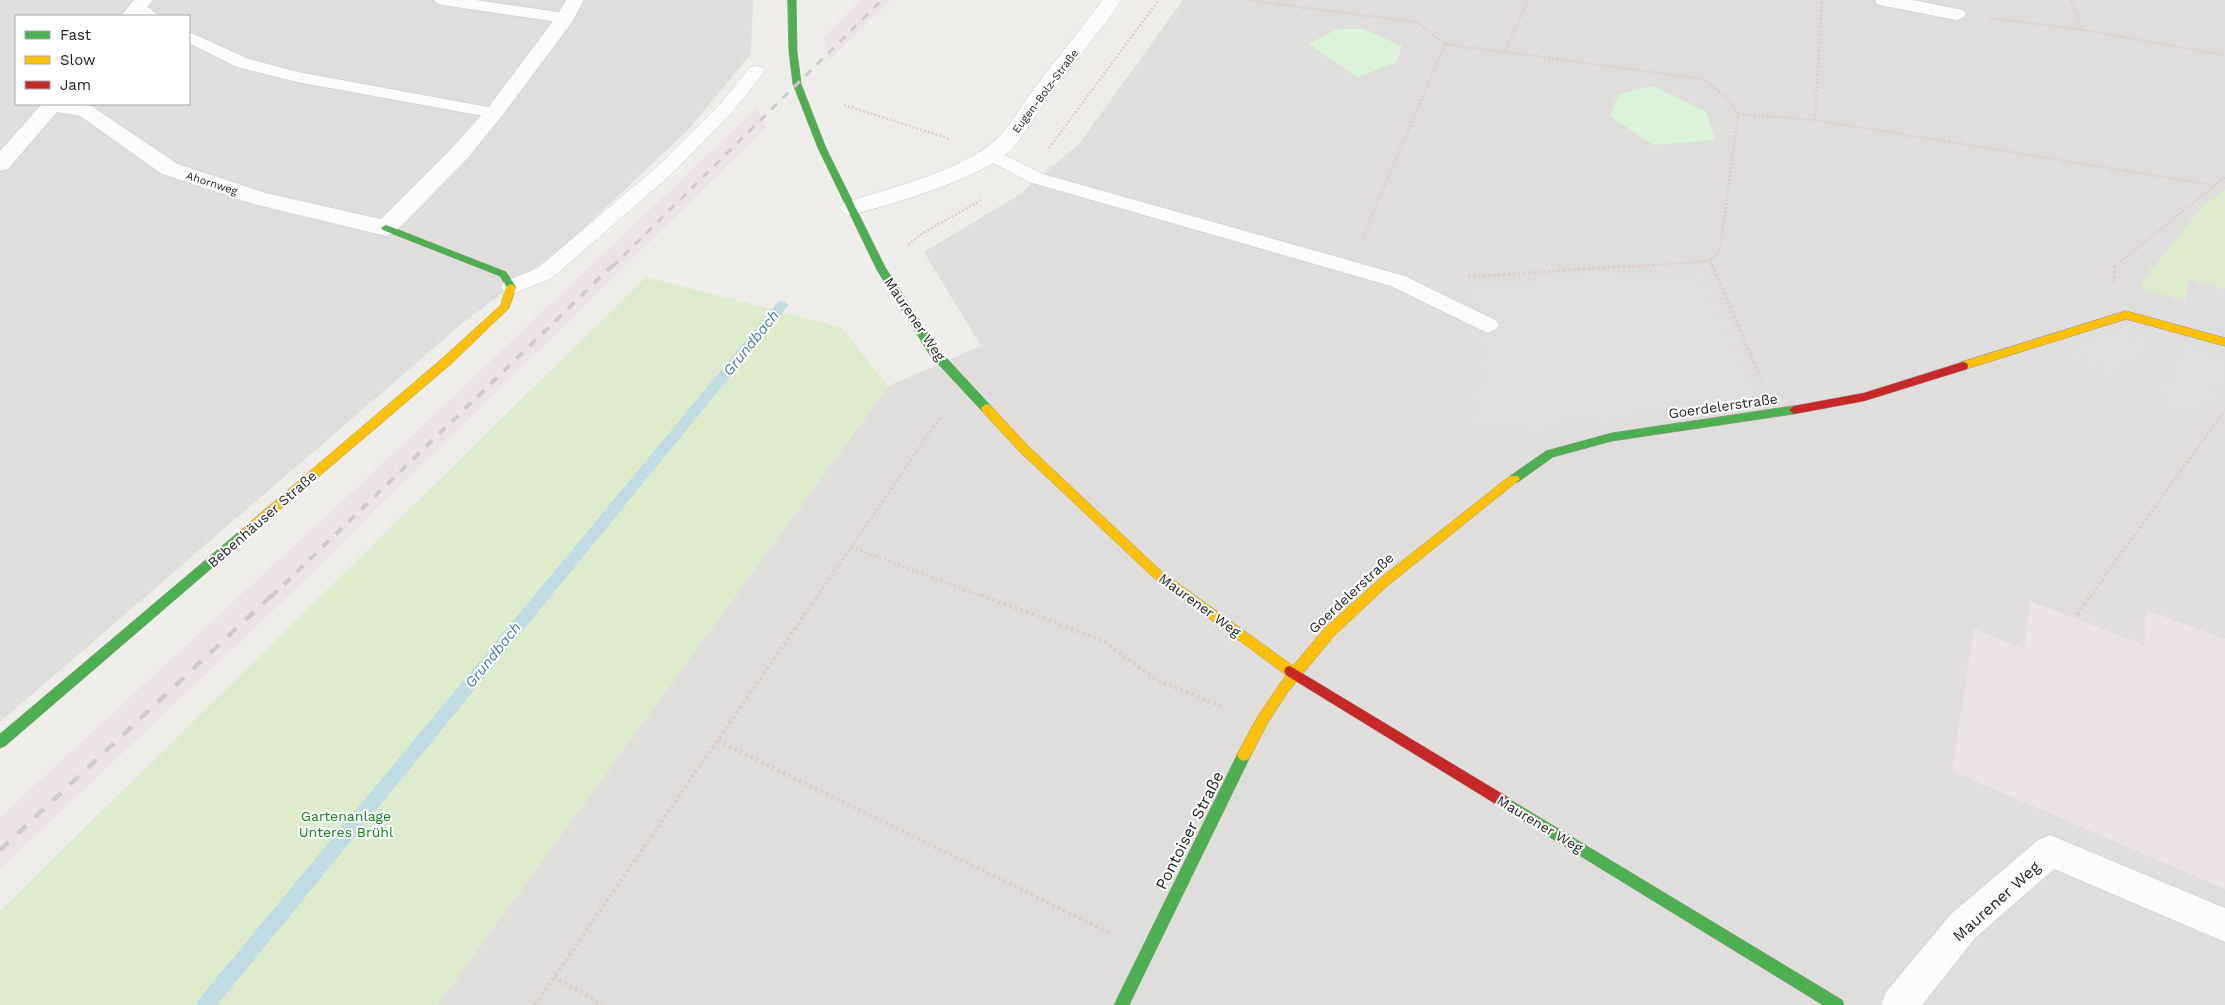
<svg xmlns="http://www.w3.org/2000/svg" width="2225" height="1005" viewBox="0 0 2225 1005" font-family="'Work Sans',sans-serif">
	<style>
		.residential { fill: #dfdedc; fill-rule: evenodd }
		.industrial { fill: #ede4e9 }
		.grass { fill: #ddeccb }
		.park { fill: #daf5da }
		.parking { fill: #e0dfde }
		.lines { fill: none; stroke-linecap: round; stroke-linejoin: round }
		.stream { fill: #bfdbe3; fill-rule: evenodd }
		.lane-casing { stroke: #c9c8c7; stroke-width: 1 }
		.street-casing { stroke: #c9c8c7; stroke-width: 1 }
		.fast-casing { stroke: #999a82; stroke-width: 1 }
		.slow-casing { stroke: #999a82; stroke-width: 1 }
		.jam-casing { stroke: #999a82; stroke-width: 1 }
		.path-far2 { stroke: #dccecd; stroke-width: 2.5; stroke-dasharray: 2 2; stroke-linecap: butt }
		.path-far1 { stroke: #dccecd; stroke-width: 3; stroke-dasharray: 2.5 2.5; stroke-linecap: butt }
		.path { stroke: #dccecd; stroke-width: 4; stroke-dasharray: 3 3; stroke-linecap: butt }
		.lane { fill: #fdfcfc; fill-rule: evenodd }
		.street { fill: #fdfcfc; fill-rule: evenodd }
		.fast { fill: #4caf50; fill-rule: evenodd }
		.slow { fill: #ffc107; fill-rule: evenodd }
		.jam { fill: #c62828; fill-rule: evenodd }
		.rail-far2 { stroke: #ccc; stroke-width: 3; stroke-dasharray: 8 8; stroke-linecap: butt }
		.rail-far1 { stroke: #ccc; stroke-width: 4; stroke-dasharray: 9 9; stroke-linecap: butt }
		.rail { stroke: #ccc; stroke-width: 4.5; stroke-dasharray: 12 12; stroke-linecap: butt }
		.labels { text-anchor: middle; stroke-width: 4; stroke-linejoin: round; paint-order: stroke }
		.far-street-label { font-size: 11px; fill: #222; stroke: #fff }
		.street-label { font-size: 14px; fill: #222; stroke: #fff }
		.park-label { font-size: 14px; fill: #0c8416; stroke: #fff }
		.water-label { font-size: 15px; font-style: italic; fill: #4a7aab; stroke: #fff }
		.near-street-label { font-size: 16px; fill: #222; stroke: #fff }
	</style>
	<rect width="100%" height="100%" fill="#f0eeeb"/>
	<g class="residential">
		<path d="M 0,0 L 753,0 L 751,54 L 688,130 L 567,244 L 464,322 L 0,722 ZM 16,16 L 189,16 L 189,104 L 16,104 Z"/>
		<path d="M 1183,0 L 2225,0 L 2225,1005 L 437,1005 L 888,386 L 981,346 L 924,252 L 1017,196 L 1079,144 Z"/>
	</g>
	<g class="industrial">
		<path d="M 862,0 L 890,0 L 829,60 L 824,37 Z"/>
		<path d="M 758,107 L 766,128 L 280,604 L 0,869 L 0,817 L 363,482 Z"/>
		<path d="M 2030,601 L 2144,645 L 2146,610 L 2225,639 L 2225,889 L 1952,771 L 1974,629 L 2024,649 Z"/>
	</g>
	<g class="grass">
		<path d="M 2225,190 L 2225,289 L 2188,279 L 2186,301 L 2142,289 L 2144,279 L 2203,206 Z"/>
		<path d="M 646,277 L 841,327 L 888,386 L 437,1005 L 0,1005 L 0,911 Z"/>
	</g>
	<g class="park">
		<path d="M 1337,29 L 1363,29 L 1402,46 L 1397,62 L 1358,77 L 1309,44 Z"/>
		<path d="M 1653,86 L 1706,112 L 1715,140 L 1653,145 L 1610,116 L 1619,94 Z"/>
	</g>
	<g class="parking">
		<path d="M 1697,274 L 1757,399 L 1531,426 L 1472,427 L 1487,361 L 1465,285 Z"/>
		<path d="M 2115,330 L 2142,343 L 2117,374 L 2070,350 Z"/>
		<path d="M 2191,347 L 2225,362 L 2225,367 L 2198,416 L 2162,397 Z"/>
	</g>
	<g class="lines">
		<path class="stream" d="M 782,301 L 786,302 L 788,305 L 786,308 L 217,1005 L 196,1005 L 199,999 L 778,302 Z"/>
		<defs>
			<g id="lane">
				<path d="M 434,0 L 476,0 L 565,13 L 571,14 L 573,18 L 571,22 L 565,23 L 442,5 L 436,3 Z"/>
				<path d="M 138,2 L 144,4 L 159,16 L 140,16 L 130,7 L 132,4 Z"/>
				<path d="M 189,32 L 249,59 L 298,72 L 494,108 L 500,109 L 503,113 L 500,117 L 494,118 L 297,82 L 237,67 L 189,43 Z"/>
				<path d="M 756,66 L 762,67 L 765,71 L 762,75 L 734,110 L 674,172 L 552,278 L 518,292 L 511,294 L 504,292 L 501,287 L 504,282 L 538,268 L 660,164 L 722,102 L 750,67 Z"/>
				<path d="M 991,148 L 1043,174 L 1405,276 L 1495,320 L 1499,325 L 1495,330 L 1488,333 L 1481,330 L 1391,286 L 1029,182 L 984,158 L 982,154 L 984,150 Z"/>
			</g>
			<g id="street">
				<path d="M 134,0 L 153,0 L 140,16 L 121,16 Z"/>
				<path d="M 566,0 L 584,0 L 572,22 L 501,117 L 466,160 L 394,233 L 386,236 L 253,204 L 162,174 L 80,116 L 57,112 L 8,169 L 0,171 L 0,151 L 42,104 L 81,104 L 93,107 L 178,164 L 266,193 L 381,219 L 450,150 L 487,109 L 556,17 Z"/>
				<path d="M 1103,0 L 1122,0 C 1100,32 1074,62 1051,93 C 1036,113 1025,138 1006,154 C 973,181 893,204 851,215 L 843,213 L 840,208 L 843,203 C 885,190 958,171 991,144 C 1009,129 1019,108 1033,90 C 1056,59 1080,30 1103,0 Z"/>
				<path d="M 1875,0 L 1913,0 L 1963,10 L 1966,14 L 1963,18 L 1956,20 L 1884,6 L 1877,4 Z"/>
				<path d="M 2050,835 L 2225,908 L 2225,942 L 2054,869 L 1975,938 L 1922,1005 L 1881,1005 L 1886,992 L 1951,914 L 2038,840 Z"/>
			</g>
			<g id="fast">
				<path d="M 788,0 L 796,0 L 797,51 L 801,84 L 826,148 L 885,267 L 938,349 L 990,405 L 991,408 L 990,411 L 982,411 L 930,355 L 877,270 L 818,148 L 793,84 L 789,51 Z"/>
				<path d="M 386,225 L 506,272 L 516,287 L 514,289 L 508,289 L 500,276 L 383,230 L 381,228 Z"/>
				<path d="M 1794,406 L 1799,410 L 1794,414 L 1612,441 L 1553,457 L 1518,482 L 1510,482 L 1508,479 L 1510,476 L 1546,451 L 1612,433 Z"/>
				<path d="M 245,528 L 249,530 L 251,533 L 249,536 L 5,746 L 0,748 L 0,734 L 241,530 Z"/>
				<path d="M 1244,749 L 1249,751 L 1251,755 L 1249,759 L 1129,1005 L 1114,1005 L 1239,751 Z"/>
				<path d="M 1504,796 L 1842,1000 L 1844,1005 L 1823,1005 L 1499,806 L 1497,802 L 1499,798 Z"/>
			</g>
			<g id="slow">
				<path d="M 511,284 L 516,287 L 509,308 L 452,363 L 249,536 L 241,536 L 239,533 L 241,530 L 444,357 L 501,305 L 506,287 Z"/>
				<path d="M 2126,311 L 2225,338 L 2225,346 L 2126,319 L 1963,370 L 1958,366 L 1959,363 Z"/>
				<path d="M 986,404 L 990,405 L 1028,446 L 1161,571 L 1293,666 L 1324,629 L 1378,580 L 1510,476 L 1518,476 L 1520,479 L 1386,587 L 1333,637 L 1287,693 L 1267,724 L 1249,759 L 1244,761 L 1239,759 L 1237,755 L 1239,751 L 1258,716 L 1286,675 L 1153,577 L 1020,452 L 982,411 L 981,408 Z"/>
			</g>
			<g id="jam">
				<path d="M 1963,362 L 1967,363 L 1968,366 L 1967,369 L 1864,401 L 1794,414 L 1789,410 L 1794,406 L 1864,393 Z"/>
				<path d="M 1290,666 L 1509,798 L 1511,802 L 1509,806 L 1504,808 L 1499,806 L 1286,675 L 1284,671 L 1286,667 Z"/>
			</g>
		</defs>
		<use href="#lane" class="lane-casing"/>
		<use href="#street" class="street-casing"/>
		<use href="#fast" class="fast-casing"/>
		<use href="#slow" class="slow-casing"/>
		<use href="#jam" class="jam-casing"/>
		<g class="path-far2">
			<path d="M 1246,0 L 1417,22 L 1445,44 L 1362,239"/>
			<path d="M 2070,0 L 2083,30"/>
			<path d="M 1989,18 L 2084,30 L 2225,55"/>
			<path d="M 1445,44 L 1703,79 L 1726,97 L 1738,114 L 1720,251 L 1710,261"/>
			<path d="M 1505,51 L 1528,0"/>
			<path d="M 844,105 L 950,139"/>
			<path d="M 1738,114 L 1815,120 L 2213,185"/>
			<path d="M 1815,120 L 1822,0"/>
			<path d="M 1049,148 L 1159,0"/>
			<path d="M 908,245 L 923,233 L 981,200"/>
			<path d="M 1624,267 L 1710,261 L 1712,267"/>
			<path d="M 2114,267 L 2225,177"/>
		</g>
		<g class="path-far1">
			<path d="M 1712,265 L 1762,381"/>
			<path d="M 1468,277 L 1643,265"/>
			<path d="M 2114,283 L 2115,265"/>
			<path d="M 851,547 L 984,597"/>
			<path d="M 817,597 L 942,415"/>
			<path d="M 2090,597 L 2225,410"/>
		</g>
		<g class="path">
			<path d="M 981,595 L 1104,641 L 1155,679 L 1223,707"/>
			<path d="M 2077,615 L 2091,595"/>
			<path d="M 718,741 L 1110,933"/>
			<path d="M 554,977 L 603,1005"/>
			<path d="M 535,1005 L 818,595"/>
		</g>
		<use href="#lane" class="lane"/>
		<use href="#street" class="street"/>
		<use href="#fast" class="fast"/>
		<use href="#slow" class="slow"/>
		<use href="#jam" class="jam"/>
		<path class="rail-far2" d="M 612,267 L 882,0"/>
		<path class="rail-far1" d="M 271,597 L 613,265"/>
		<path class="rail" d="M 0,850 L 272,595"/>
	</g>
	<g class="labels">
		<g class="far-street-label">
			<text transform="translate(1045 91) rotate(-53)" y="4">Eugen-Bolz-Straße</text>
			<text transform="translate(212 183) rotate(18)" y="4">Ahornweg</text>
		</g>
		<g class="street-label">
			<text transform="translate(915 319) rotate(56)" y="5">Maurener Weg</text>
			<text transform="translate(1723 406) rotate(-8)" y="5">Goerdelerstraße</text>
			<text transform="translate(262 519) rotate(-41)" y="5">Bebenhäuser Straße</text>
			<text transform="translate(1351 593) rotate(-43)" y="5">Goerdelerstraße</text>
			<text transform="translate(1200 605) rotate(36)" y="5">Maurener Weg</text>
			<text transform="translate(1540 824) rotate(31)" y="5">Maurener Weg</text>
		</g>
		<g class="park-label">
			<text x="346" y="821">Gartenanlage<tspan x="346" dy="16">Unteres Brühl</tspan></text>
		</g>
		<g class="water-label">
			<text transform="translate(751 343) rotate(-51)" y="5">Grundbach</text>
			<text transform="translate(493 655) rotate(-51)" y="5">Grundbach</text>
		</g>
		<g class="near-street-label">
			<text transform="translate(1189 830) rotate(-63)" y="6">Pontoiser Straße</text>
			<text transform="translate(1996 901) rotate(-42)" y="6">Maurener Weg</text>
		</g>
	</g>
	<rect x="15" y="15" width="175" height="90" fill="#ffffff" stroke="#a7a7a7"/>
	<rect x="25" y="31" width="25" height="8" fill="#4caf50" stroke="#a7a7a7"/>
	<text x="60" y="40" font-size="15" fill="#222222">Fast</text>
	<rect x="25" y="56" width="25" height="8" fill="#ffc107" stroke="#a7a7a7"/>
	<text x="60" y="65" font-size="15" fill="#222222">Slow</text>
	<rect x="25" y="81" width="25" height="8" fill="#c62828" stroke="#a7a7a7"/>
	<text x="60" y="90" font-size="15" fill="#222222">Jam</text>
</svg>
